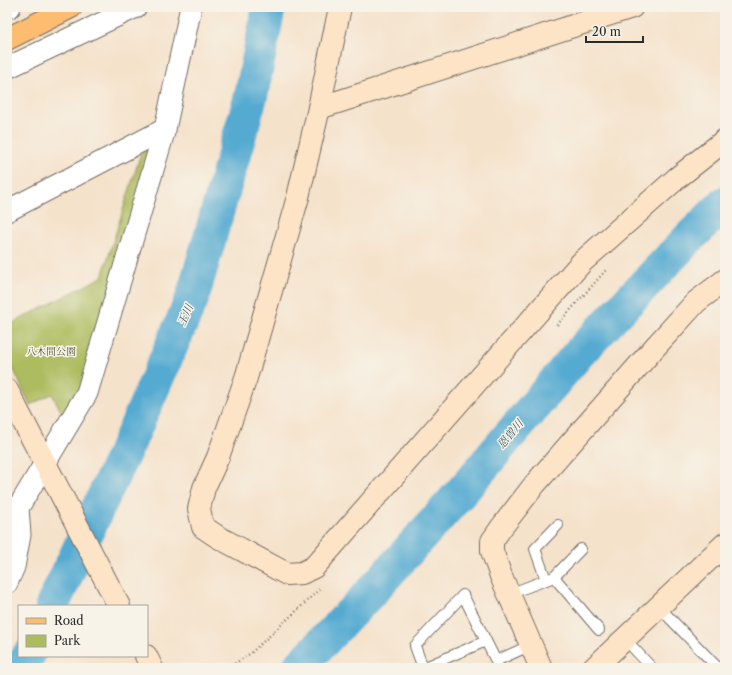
<svg xmlns="http://www.w3.org/2000/svg" width="732" height="675" viewBox="0 0 732 675" font-family="'Libre Caslon Text','Noto Serif JP',serif">
	<style>
		.green { fill: #adbc5e; stroke: #6c7444 }
		.lines { fill: none; stroke-linecap: round; stroke-linejoin: round }
		.river { stroke: #54aad1; stroke-width: 34 }
		.lane-casing { stroke: #726b63; stroke-width: 12 }
		.street-casing { stroke: #726b63; stroke-width: 23 }
		.secondary-casing { stroke: #726b63; stroke-width: 24 }
		.primary-casing { stroke: #726b63; stroke-width: 24 }
		.path { stroke: #726b63; stroke-width: 2.5; stroke-dasharray: 1 3; stroke-linecap: butt }
		.lane { stroke: #fff; stroke-width: 10 }
		.street { stroke: #fff; stroke-width: 21 }
		.secondary { stroke: #fee4c6; stroke-width: 22 }
		.primary { stroke: #fdbc70; stroke-width: 22 }
		.labels { text-anchor: middle; stroke-width: 3; stroke-linejoin: round; paint-order: stroke }
		.park-label { font-size: 10px; fill: #52563a; stroke: #f7f3e8 }
		.water-label { font-size: 11px; font-style: italic; fill: #395765; stroke: #f7f3e8 }
	</style>
	<rect width="100%" height="100%" fill="#f7f3e8"/>
	<filter id="ink" filterUnits="userSpaceOnUse"><feTurbulence type="fractalNoise" baseFrequency=".025" numOctaves="2"/><feDisplacementMap in="SourceGraphic" scale="8" xChannelSelector="R" yChannelSelector="G"/><feConvolveMatrix kernelMatrix="1 2 1 2 8 2 1 2 1" color-interpolation-filters="sRGB"/></filter>
	<filter id="wash" filterUnits="userSpaceOnUse"><feTurbulence type="fractalNoise" baseFrequency=".012" numOctaves="4" result="noise"/><feDisplacementMap in="SourceGraphic" scale="16" xChannelSelector="R" yChannelSelector="G"/><feGaussianBlur stdDeviation="0.9" result="paint"/><feColorMatrix in="noise" values="0 0 0 0 0 0 0 0 0 0 0 0 0 0 0 0 0 1.4 0 .05"/><feComposite in="paint" operator="in"/></filter>
	<g filter="url(#wash)">
		<rect width="100%" height="100%" fill="#f5e2cb"/>
		<path class="green" d="M 157,145 L 83,391 L 65,419 L 52,394 L 30,405 L 7,355 L 7,326 L 102,277 L 141,153 Z"/>
		<g class="lines">
			<g class="river">
				<path d="M 52,606 L 131,438 L 192,299 L 251,96 L 269,7"/>
				<path d="M 22,668 L 28,656"/>
				<path d="M 298,668 L 370,593 L 464,489 L 579,353 L 689,238 L 725,203"/>
			</g>
		</g>
	</g>
	<g filter="url(#ink)">
		<g class="lines">
			<defs>
				<g id="lane">
					<path d="M 554,577 L 581,549"/>
					<path d="M 546,580 L 535,549 L 558,525"/>
					<path d="M 509,594 L 554,577 L 599,630"/>
					<path d="M 659,607 L 718,668"/>
					<path d="M 625,639 L 652,668"/>
					<path d="M 496,661 L 531,645"/>
					<path d="M 423,668 L 415,646 L 463,595 L 496,661 L 498,668"/>
					<path d="M 423,668 L 486,641"/>
				</g>
				<g id="street">
					<path d="M 7,8 L 10,7"/>
					<path d="M 7,68 L 136,7"/>
					<path d="M 7,211 L 165,129 L 191,7"/>
					<path d="M 7,583 L 14,567 L 20,535 L 18,508 L 87,393 L 165,129"/>
				</g>
				<g id="secondary">
					<path d="M 340,7 L 319,108 L 298,197 L 246,378 L 218,457 L 204,488 L 199,509 L 203,527 L 218,537 L 287,574 L 302,573 L 314,567 L 582,262 L 677,178 L 725,140"/>
					<path d="M 319,108 L 632,7"/>
					<path d="M 7,390 L 119,606"/>
					<path d="M 146,656 L 152,668"/>
					<path d="M 541,668 L 501,576 L 492,551 L 492,541 L 501,528 L 535,484 L 655,347 L 696,302 L 725,280"/>
					<path d="M 594,668 L 725,544"/>
				</g>
				<path id="primary" d="M 7,39 L 71,7"/>
			</defs>
			<use href="#lane" class="lane-casing"/>
			<use href="#street" class="street-casing"/>
			<use href="#secondary" class="secondary-casing"/>
			<use href="#primary" class="primary-casing"/>
			<g class="path">
				<path d="M 557,325 L 607,269"/>
				<path d="M 228,668 L 251,653 L 321,588"/>
			</g>
			<use href="#lane" class="lane"/>
			<use href="#street" class="street"/>
			<use href="#secondary" class="secondary"/>
			<use href="#primary" class="primary"/>
		</g>
	</g>
	<g class="labels">
		<g class="park-label">
			<text x="51" y="355">八木間公園</text>
		</g>
		<g class="water-label">
			<text transform="translate(185 315) rotate(-66)" y="4">玉川</text>
			<text transform="translate(510 434) rotate(-50)" y="4">恩曽川</text>
		</g>
	</g>
	<rect width="732" height="675" fill="none" stroke="#f7f3e8" stroke-width="24"/>
	<rect x="18" y="605" width="130" height="52" fill="#f7f3e8" stroke="#a5a39c"/>
	<rect x="26" y="618" width="20" height="6" fill="#fdbc70" stroke="#a5a39c"/>
	<text x="54" y="625" font-size="12" fill="#2b2b2b">Road</text>
	<rect x="26" y="635" width="20" height="12" fill="#adbc5e" stroke="#a5a39c"/>
	<text x="54" y="645" font-size="12" fill="#2b2b2b">Park</text>
	<path d="M586 36v6h57v-6" fill="none" stroke="#2b2b2b" stroke-width="2"/>
	<text x="592" y="36" font-size="12" fill="#2b2b2b" stroke="#f7f3e8" stroke-width="3" paint-order="stroke">20 m</text>
</svg>
